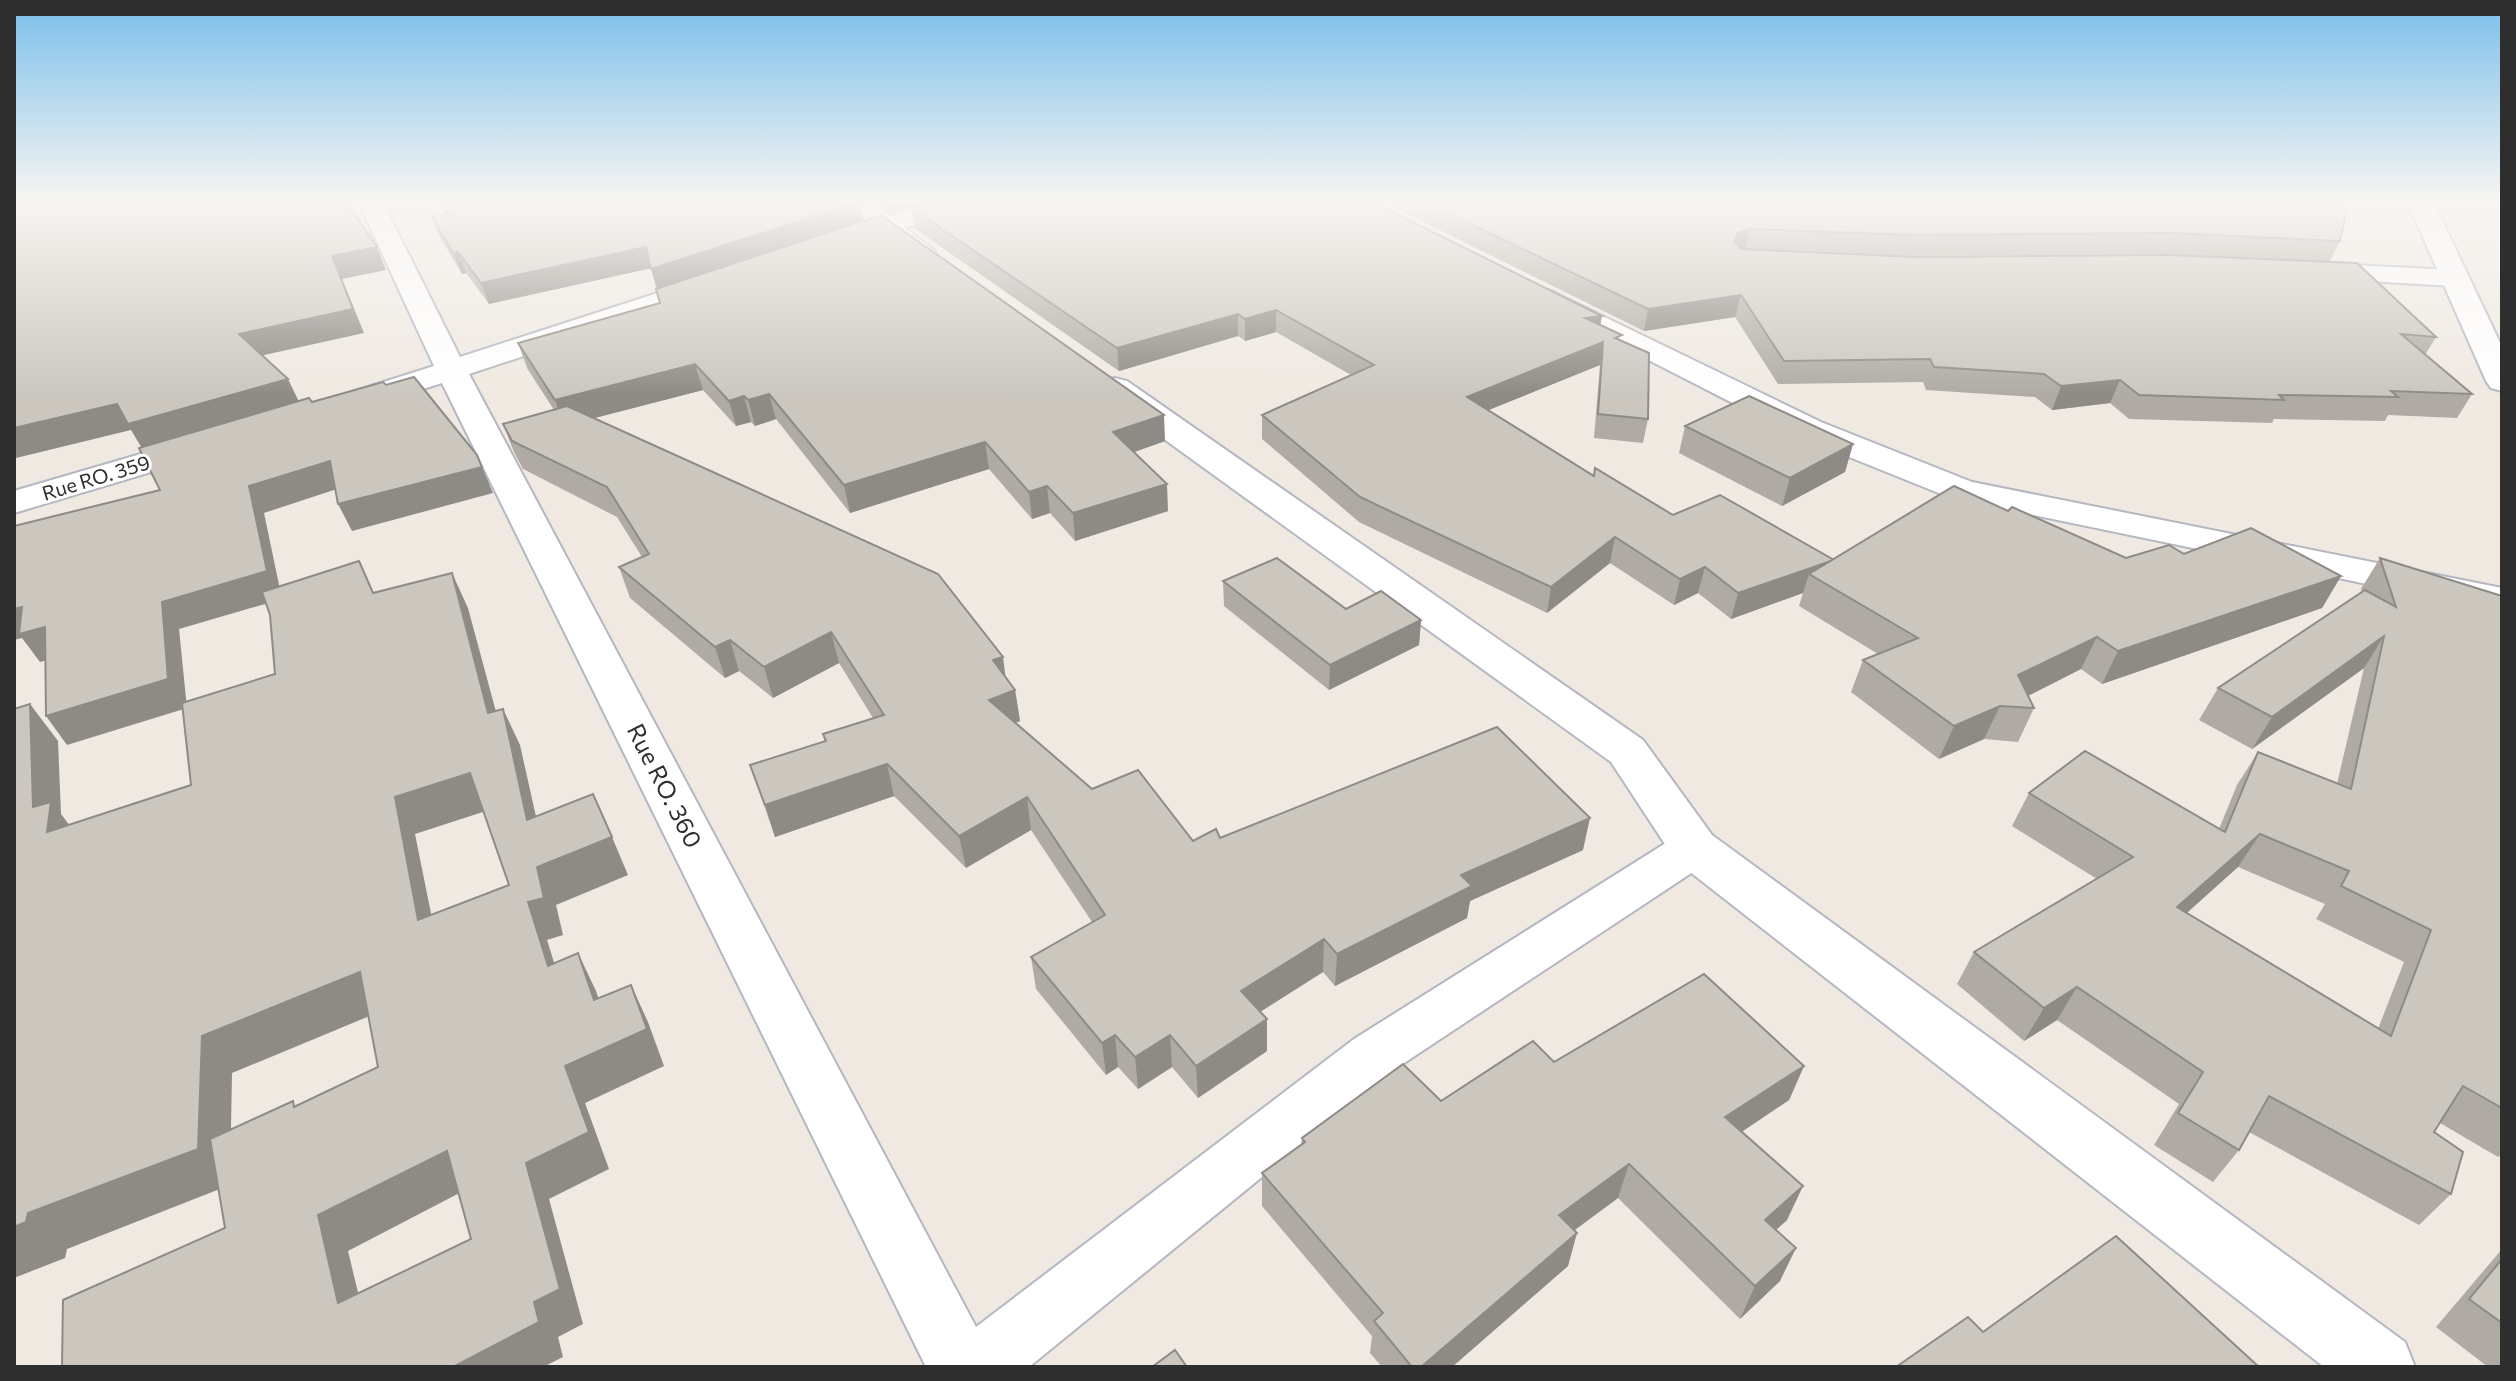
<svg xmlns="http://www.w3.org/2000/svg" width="2516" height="1381" viewBox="0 0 2516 1381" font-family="Commissioner,sans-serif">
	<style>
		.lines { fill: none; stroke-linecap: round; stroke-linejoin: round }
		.minor-casing { stroke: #b4b7c1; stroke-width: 4 }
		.tertiary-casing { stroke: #b4b7c1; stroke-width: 4 }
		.minor { fill: #fff; fill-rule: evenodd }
		.tertiary { fill: #fff; fill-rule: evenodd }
		.wall { fill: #afaba4; fill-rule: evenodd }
		.shaded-wall { fill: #8e8b86 }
		.building { fill: #cbc7bf; stroke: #8e8b86; stroke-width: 2; fill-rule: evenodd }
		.labels { text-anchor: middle; stroke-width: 6; stroke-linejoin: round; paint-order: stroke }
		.far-street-label { font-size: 20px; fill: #2e2e2e; stroke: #fff }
		.street-label { font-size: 24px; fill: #2e2e2e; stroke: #fff }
	</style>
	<rect width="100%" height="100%" fill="#efe9e1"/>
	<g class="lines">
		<defs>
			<g id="minor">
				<path d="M 359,203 L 383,203 L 460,357 L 704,278 L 714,276 L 724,278 L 728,284 L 724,290 L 469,374 L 976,1327 L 1354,1039 L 1677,836 L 1694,831 L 1711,836 L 1718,848 L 1711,860 L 1392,1071 L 1029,1367 L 926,1367 L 442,383 L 363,408 L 352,406 L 347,399 L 352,392 L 434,366 Z"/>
				<path d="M 930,203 L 966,203 L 963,208 L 854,245 L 836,245 L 832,240 L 836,235 Z"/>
				<path d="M 2311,263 L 2453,270 L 2463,272 L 2467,278 L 2463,284 L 2453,286 L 2301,277 L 2298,271 L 2301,265 Z"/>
				<path d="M 1549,290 L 1821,422 L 1972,482 L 2502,588 L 2502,612 L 1951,498 L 1797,436 L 1539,304 L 1535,298 L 1539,292 Z"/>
				<path d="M 199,437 L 211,440 L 216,447 L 211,454 L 14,513 L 14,491 Z"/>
			</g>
			<g id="tertiary">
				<path d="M 843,203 L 873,203 L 935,251 L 931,257 L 921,259 L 911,257 Z"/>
				<path d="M 2408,203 L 2434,203 L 2502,347 L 2502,391 L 2491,388 L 2486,381 Z"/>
				<path d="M 1115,378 L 1127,381 L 1643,740 L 1712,835 L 2405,1342 L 2415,1367 L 2324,1367 L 1676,861 L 1611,762 L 1103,395 L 1099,388 L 1103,381 Z"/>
			</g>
		</defs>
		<use href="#minor" class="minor-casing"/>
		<use href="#tertiary" class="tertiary-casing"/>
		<use href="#minor" class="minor"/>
		<use href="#tertiary" class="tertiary"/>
	</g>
	<g class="wall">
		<path d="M 438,203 L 860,203 L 864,221 L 1165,441 L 1134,452 L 1168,511 L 1075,541 L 1050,513 L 1032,519 L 989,469 L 850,513 L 776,419 L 755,426 L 751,422 L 736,426 L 703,390 L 594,418 L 1006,677 L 1015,690 L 1020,721 L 1015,723 L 1092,789 L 1193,841 L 1220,838 L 1583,850 L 1470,901 L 1467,918 L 1335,986 L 1323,972 L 1260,1012 L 1267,1019 L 1267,1051 L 1198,1098 L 1172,1067 L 1138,1089 L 1118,1067 L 1106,1075 L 1036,989 L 1031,957 L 1092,922 L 1031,830 L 966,868 L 894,796 L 775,837 L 750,765 L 825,742 L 823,734 L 873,718 L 839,663 L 773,698 L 739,671 L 725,678 L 630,598 L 619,567 L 642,557 L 617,517 L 523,469 L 514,452 L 503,424 L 554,410 L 527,368 L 518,343 L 660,303 L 651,268 L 489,304 L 466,273 L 462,274 L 440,237 L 432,217 L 445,215 Z"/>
		<path d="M 878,203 L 921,203 L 892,213 Z"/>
		<path d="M 1385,203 L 2348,203 L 2340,241 L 2329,262 L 2160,254 L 1908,256 L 2436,337 L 2425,355 L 2472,394 L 2457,418 L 2388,415 L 2385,421 L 2274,419 L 2272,423 L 2129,419 L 2110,403 L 2052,410 L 2035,397 L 1926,390 L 1923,382 L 1778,384 L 1735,317 L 1644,331 Z"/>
		<path d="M 911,208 L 1600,325 L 1621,340 L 1648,419 L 1643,443 L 1594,438 L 1600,365 L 1488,410 L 1593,475 L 1595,468 L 1673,515 L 1833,559 L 2008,511 L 2126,558 L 2184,554 L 2341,576 L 2322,608 L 2102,684 L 2081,669 L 2028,696 L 2034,708 L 2018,742 L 1984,739 L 1939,759 L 1851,692 L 1863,660 L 1878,654 L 1799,606 L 1803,593 L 1731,619 L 1698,593 L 1674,605 L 1610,563 L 1547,613 L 1359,522 L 1262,439 L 1262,415 L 1351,375 L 1276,332 L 1245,341 L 1238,336 L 1119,371 L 914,228 Z"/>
		<path d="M 1685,426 L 1853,444 L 1845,472 L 1782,506 L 1679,453 Z"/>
		<path d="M 2380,558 L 2502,596 L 2502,1154 L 2498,1157 L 2440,1123 L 2434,1132 L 2451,1194 L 2419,1225 L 2249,1132 L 2239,1150 L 2213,1182 L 2154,1145 L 2179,1104 L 2057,1020 L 2024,1041 L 1957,984 L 1974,952 L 2097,879 L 2012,826 L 2029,793 L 2219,829 L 2237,785 L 2258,752 L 2337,784 L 2364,668 L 2252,749 L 2199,720 L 2218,688 L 2362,592 L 2361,589 ZM 2238,867 L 2325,904 L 2316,919 L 2404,962 L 2378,1029 L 2187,913 Z"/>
		<path d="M 1223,581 L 1346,609 L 1421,620 L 1419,645 L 1329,690 L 1224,606 Z"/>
		<path d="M 1554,1062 L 1804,1066 L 1789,1100 L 1741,1132 L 1787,1220 L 1776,1230 L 1780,1281 L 1740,1319 L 1618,1198 L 1575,1230 L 1568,1266 L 1452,1367 L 1382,1367 L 1370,1353 L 1372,1336 L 1262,1206 L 1262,1173 L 1301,1144 L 1302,1138 L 1441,1101 Z"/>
		<path d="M 2502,1249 L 2502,1367 L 2488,1367 L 2436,1327 Z"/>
	</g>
	<g class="shaded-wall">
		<path d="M 856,203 L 860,203 L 864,222 L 658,290 L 651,269 Z"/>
		<path d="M 890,203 L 921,203 L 892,213 Z"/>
		<path d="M 1750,229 L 1745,250 L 1734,253 L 1734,242 L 1738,233 Z"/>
		<path d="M 377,247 L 386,270 L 342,279 L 364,333 L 251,358 L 239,334 L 332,256 Z"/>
		<path d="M 646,247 L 652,268 L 489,304 L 481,283 Z"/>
		<path d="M 458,252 L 466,273 L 462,274 L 453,253 Z"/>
		<path d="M 1741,295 L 1735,317 L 1644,331 L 1648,309 Z"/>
		<path d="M 1276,310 L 1276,332 L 1245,341 L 1245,319 Z"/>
		<path d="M 1238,314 L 1238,336 L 1119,371 L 1117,348 Z"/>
		<path d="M 1602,316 L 1598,338 L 1585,318 Z"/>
		<path d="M 1603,342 L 1600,365 L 1464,420 L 1467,397 Z"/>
		<path d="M 695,364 L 703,390 L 564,426 L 555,400 Z"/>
		<path d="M 288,379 L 300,404 L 143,450 L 131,430 L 16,458 L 14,455 L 14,428 L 117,404 Z"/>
		<path d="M 2120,380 L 2110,403 L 2052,410 L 2061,386 Z"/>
		<path d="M 769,394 L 776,419 L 755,426 L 748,400 Z"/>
		<path d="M 744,396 L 751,422 L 736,426 L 729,401 Z"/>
		<path d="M 1164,415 L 1165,441 L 1115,459 L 1113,432 Z"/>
		<path d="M 985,442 L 989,469 L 850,513 L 844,485 Z"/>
		<path d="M 1853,444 L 1845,472 L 1782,506 L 1790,478 Z"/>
		<path d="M 330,461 L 343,487 L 264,513 L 282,599 L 179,629 L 187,708 L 67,745 L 46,716 L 162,602 L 249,486 Z"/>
		<path d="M 482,467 L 493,493 L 352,531 L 338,504 Z"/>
		<path d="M 1167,484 L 1168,511 L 1075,541 L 1073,513 Z"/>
		<path d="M 1047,486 L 1050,513 L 1032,519 L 1029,492 Z"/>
		<path d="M 1615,537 L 1610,563 L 1547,613 L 1551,587 Z"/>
		<path d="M 1834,560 L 1809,574 L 1803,593 L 1731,619 L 1738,593 Z"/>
		<path d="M 1705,567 L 1698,593 L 1674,605 L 1680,579 Z"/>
		<path d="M 452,573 L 468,608 L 506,749 L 488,713 Z"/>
		<path d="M 2341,576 L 2322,608 L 2102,684 L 2118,651 Z"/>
		<path d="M 22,607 L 45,627 L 65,655 L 40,662 L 22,638 L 14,640 L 14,608 Z"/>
		<path d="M 1421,620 L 1419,645 L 1329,690 L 1330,665 Z"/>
		<path d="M 831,632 L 839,663 L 773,698 L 764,667 Z"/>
		<path d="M 2384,636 L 2364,668 L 2252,749 L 2272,717 Z"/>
		<path d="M 2097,637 L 2081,669 L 2006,707 L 2018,675 Z"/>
		<path d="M 730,640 L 739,671 L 725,678 L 715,647 Z"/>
		<path d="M 1003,657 L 1007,688 L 993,660 Z"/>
		<path d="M 1015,690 L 1020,721 L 994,731 L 989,700 Z"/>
		<path d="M 30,704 L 58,741 L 61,814 L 80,839 L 47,832 L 33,807 Z"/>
		<path d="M 2000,706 L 1984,739 L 1939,759 L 1954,726 Z"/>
		<path d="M 503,709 L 520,745 L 545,857 L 527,820 Z"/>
		<path d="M 887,764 L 894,796 L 775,837 L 765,805 Z"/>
		<path d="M 470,773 L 489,810 L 415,834 L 440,958 L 418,920 L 395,797 Z"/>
		<path d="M 1027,797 L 1031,830 L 966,868 L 959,836 Z"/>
		<path d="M 1590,818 L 1583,850 L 1470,901 L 1467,918 L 1335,986 L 1337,954 L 1461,875 Z"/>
		<path d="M 2260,834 L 2238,867 L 2156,940 L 2177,907 Z"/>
		<path d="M 612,837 L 628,875 L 556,905 L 563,935 L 547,940 L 567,1004 L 548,966 L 528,902 L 537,867 Z"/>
		<path d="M 1324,939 L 1323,972 L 1241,1024 L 1241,991 Z"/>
		<path d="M 578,953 L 596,991 L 612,1038 L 594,1000 Z"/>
		<path d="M 360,972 L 384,1010 L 232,1073 L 230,1185 L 67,1249 L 65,1258 L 14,1278 L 14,1227 L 202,1036 Z"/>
		<path d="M 631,985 L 648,1022 L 664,1066 L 585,1103 L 609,1169 L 549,1199 L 583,1324 L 558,1337 L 563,1357 L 543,1367 L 453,1367 L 534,1302 L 526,1163 L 565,1066 Z"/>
		<path d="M 2077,987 L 2057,1020 L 2024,1041 L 2044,1008 Z"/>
		<path d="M 1267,1019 L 1267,1051 L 1198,1098 L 1196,1066 Z"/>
		<path d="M 1115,1035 L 1118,1067 L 1106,1075 L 1102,1043 Z"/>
		<path d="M 1170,1035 L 1172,1067 L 1138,1089 L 1135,1057 Z"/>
		<path d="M 1804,1066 L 1789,1100 L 1712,1152 L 1725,1117 Z"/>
		<path d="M 447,1151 L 471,1187 L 348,1251 L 369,1338 L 338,1303 L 318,1215 Z"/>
		<path d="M 1629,1164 L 1618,1198 L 1550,1248 L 1559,1215 Z"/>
		<path d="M 1803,1186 L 1787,1220 L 1750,1253 L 1765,1220 Z"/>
		<path d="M 1577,1233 L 1568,1266 L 1452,1367 L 1421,1367 Z"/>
		<path d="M 1796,1248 L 1780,1281 L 1740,1319 L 1755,1286 Z"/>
	</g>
	<g class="building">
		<path d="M 14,203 L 347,203 L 377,247 L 332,256 L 353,309 L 239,334 L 288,379 L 128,424 L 117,404 L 14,428 Z"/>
		<path d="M 442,203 L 856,203 L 651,269 L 646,247 L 481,283 L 458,252 L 453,253 L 432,217 L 448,214 Z"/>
		<path d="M 924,203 L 1374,203 L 1602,316 L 1585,318 L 1622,335 L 1615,338 L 1649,353 L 1648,419 L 1598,414 L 1603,342 L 1467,397 L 1594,476 L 1595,468 L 1673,515 L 1720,495 L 1834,560 L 1738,593 L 1705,567 L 1680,579 L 1615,537 L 1551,587 L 1360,497 L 1262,415 L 1374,365 L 1276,310 L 1245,319 L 1238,314 L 1117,348 L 911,208 Z"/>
		<path d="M 1427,203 L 2348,203 L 2340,241 L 2169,233 L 1915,235 L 1750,229 L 1738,233 L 1734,242 L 1741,249 L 1915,257 L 2169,255 L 2357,263 L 2436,337 L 2401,334 L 2472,394 L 2391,391 L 2398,397 L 2279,395 L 2284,400 L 2139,395 L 2120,380 L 2061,386 L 2044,374 L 1934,367 L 1930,359 L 1784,361 L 1741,295 L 1648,309 Z"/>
		<path d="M 881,215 L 1164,415 L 1113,432 L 1167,484 L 1073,513 L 1047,486 L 1029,492 L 985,442 L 844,485 L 769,394 L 748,400 L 744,396 L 729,401 L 695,364 L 555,400 L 518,343 L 660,303 L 656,289 Z"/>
		<path d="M 414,377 L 477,455 L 482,467 L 338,504 L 330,461 L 249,486 L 267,571 L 162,602 L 168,679 L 46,716 L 45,627 L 19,634 L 22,607 L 14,609 L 14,526 L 160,490 L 139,448 L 309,398 L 312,402 L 383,382 L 386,385 Z"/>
		<path d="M 1749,396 L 1853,444 L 1790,478 L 1685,426 Z"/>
		<path d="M 567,406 L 938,574 L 1003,657 L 993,660 L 1015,690 L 989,700 L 1092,789 L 1138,770 L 1193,841 L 1216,829 L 1220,838 L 1497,727 L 1590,818 L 1461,875 L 1472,886 L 1337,954 L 1324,939 L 1241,991 L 1267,1019 L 1196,1066 L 1170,1035 L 1135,1057 L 1115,1035 L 1102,1043 L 1031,957 L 1105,915 L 1027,797 L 959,836 L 887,764 L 765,805 L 750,765 L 826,741 L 823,734 L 884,715 L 831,632 L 764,667 L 730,640 L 715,647 L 619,567 L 649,554 L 607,487 L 512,441 L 503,424 Z"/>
		<path d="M 1954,486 L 2008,511 L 2012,507 L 2126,558 L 2169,545 L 2184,554 L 2251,528 L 2341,576 L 2118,651 L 2097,637 L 2018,675 L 2034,708 L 2000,706 L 1954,726 L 1863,660 L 1918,638 L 1809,574 Z"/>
		<path d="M 1277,558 L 1346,609 L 1381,591 L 1421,620 L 1330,665 L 1223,581 Z"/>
		<path d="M 2380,558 L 2502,596 L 2502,1108 L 2463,1086 L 2434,1132 L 2463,1152 L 2451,1194 L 2269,1096 L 2239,1150 L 2178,1113 L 2203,1072 L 2077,987 L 2044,1008 L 1974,952 L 2133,857 L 2029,793 L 2085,751 L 2225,832 L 2258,752 L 2351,789 L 2384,636 L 2272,717 L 2218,688 L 2365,590 L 2396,607 ZM 2260,834 L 2349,871 L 2341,886 L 2431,930 L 2391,1036 L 2177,907 Z"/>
		<path d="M 359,561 L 373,593 L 452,573 L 488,713 L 503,709 L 527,820 L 593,794 L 612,837 L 537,867 L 544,898 L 528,902 L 548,966 L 578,953 L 594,1000 L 631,985 L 647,1029 L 565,1066 L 589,1132 L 526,1163 L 560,1289 L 534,1302 L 539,1322 L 453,1367 L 62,1367 L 63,1300 L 225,1228 L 210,1139 L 293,1101 L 294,1107 L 378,1067 L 360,972 L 202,1036 L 198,1149 L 28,1213 L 26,1222 L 14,1227 L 14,709 L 30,704 L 33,807 L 51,802 L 47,832 L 191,785 L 182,703 L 275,674 L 270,615 L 262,592 ZM 470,773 L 509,885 L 418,920 L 395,797 ZM 447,1151 L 471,1239 L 338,1303 L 318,1215 Z"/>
		<path d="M 1704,974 L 1804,1066 L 1725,1117 L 1803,1186 L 1765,1220 L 1796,1248 L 1755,1286 L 1629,1164 L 1559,1215 L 1577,1233 L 1421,1367 L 1412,1367 L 1374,1321 L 1383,1313 L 1262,1173 L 1305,1142 L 1302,1138 L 1403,1064 L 1441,1101 L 1533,1041 L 1554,1062 Z"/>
		<path d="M 2116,1236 L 2259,1367 L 1896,1367 L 1968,1317 L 1983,1332 Z"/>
		<path d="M 2502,1259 L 2502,1323 L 2469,1299 Z"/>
		<path d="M 1175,1350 L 1187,1367 L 1152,1367 Z"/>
	</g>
	<linearGradient id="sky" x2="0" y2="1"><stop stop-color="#7abfeb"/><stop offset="0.51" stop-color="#f8f5f2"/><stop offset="1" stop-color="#f8f5f2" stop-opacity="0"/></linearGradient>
	<rect width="2516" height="396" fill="url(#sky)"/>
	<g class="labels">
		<g class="far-street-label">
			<text transform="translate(96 478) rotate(-17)" y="7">Rue RO. 359</text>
		</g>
		<g class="street-label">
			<text transform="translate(664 786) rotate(63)" y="8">Rue RO. 360</text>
		</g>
	</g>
	<rect width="2516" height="1381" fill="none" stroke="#2e2e2e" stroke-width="32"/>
</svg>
